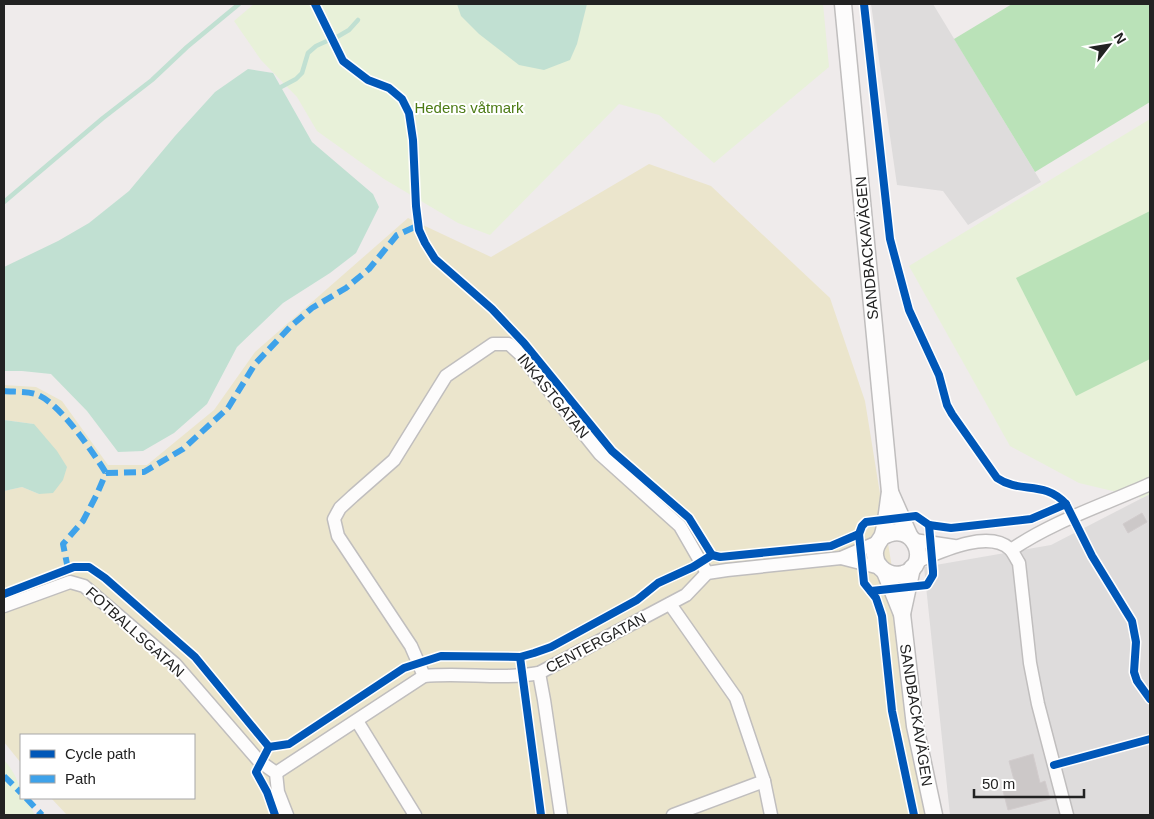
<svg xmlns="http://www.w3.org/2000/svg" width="1154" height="819" viewBox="0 0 1154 819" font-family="Helvetica,sans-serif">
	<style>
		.built { fill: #dedcdc }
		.grass { fill: #ebe5cc }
		.park { fill: #e8f1d9 }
		.pitch { fill: #bae2b8 }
		.water { fill: #c1e0d2 }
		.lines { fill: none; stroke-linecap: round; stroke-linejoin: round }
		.stream { stroke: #c1e0d2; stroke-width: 4.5 }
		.building { fill: #ccc8c8; stroke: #d2cccd }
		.minor-casing { stroke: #c0bebe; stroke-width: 15 }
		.tertiary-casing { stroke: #c0bebe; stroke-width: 19 }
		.minor { stroke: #fdfcfc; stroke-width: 12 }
		.tertiary { stroke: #fdfcfc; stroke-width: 16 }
		.quiet { stroke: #3ea2ea; stroke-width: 6; stroke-dasharray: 12 6; stroke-linecap: butt }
		.cycleway-casing { stroke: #fff; stroke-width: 11 }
		.cycleway { stroke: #0057b8; stroke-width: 8 }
		.labels { text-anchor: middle; stroke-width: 4; stroke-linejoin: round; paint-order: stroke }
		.park-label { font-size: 15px; fill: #4c7b14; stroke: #fff }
		.street-label { font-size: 15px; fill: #222; stroke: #fff }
	</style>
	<rect width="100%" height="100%" fill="#efebeb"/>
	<g class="built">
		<path d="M 871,4 L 933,4 L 1041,182 L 968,225 L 943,191 L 897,185 Z"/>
		<path d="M 1150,494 L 1150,815 L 950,815 L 924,567 L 1051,545 Z"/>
	</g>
	<path class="grass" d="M 649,164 L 711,186 L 830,298 L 865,401 L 932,815 L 67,815 L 51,798 L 194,798 L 194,735 L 21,735 L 21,763 L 4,742 L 4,491 L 22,487 L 39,494 L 34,424 L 4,420 L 4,385 L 36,387 L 62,401 L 108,465 L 147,465 L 214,410 L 255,352 L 408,218 L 491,257 Z"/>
	<g class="park">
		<path d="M 254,4 L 823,4 L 829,67 L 714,163 L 659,115 L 619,104 L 490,235 L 458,223 L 384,179 L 317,131 L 297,97 L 261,60 L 234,21 Z"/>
		<path d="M 1150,119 L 1150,494 L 1142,498 L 1079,483 L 1010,446 L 909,266 Z"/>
		<path d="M 4,760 C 13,770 21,784 21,798 L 25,798 L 35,815 L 4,815 Z"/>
	</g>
	<g class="pitch">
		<path d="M 1012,4 L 1150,4 L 1150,102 L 1035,172 L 954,39 Z"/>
		<path d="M 1150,211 L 1150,359 L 1076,396 L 1016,278 Z"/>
	</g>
	<g class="water">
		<path d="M 457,4 L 587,4 L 577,44 L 570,60 L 544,70 L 519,65 L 479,34 L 461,16 Z"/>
		<path d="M 248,69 L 273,73 L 312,142 L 373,194 L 379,207 L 356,253 L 330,273 L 283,303 L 237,347 L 207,404 L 174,433 L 143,451 L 118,452 L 87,411 L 51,374 L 22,371 L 4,371 L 4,267 L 58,241 L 89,223 L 129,191 L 175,136 L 215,92 Z"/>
		<path d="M 4,420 L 34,424 L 57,451 L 67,467 L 63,480 L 53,493 L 39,494 L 22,487 L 4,491 Z"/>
	</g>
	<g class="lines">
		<g class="stream">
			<path d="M 337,37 L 349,30 L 358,20"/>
			<path d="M 281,87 L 296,79 L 302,73 L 308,53 L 316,46 L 327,41"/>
			<path d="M 4,202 L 103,118 L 152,80 L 187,47 L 239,4"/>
		</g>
	</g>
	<g class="building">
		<path d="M 1142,513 L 1147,522 L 1128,533 L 1123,524 Z"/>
		<path d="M 1033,754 L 1040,783 L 1045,781 L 1050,799 L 1008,810 L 1002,787 L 1015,784 L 1009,761 Z"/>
	</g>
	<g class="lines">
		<defs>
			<g id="minor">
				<path d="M 914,540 L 954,546"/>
				<path d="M 1011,550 C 1053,521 1104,505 1150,484"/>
				<path d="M 841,558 L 880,568"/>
				<path d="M 916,562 C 940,552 988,529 1010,549 C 1014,553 1016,559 1019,563 L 1030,663 L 1038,704 L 1067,815"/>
				<path d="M 670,604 L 736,698 L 764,781 L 771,815"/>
				<path d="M 4,606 L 70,582 L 84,586 L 175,664 L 259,761 L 276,773 L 278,792 L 287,815"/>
				<path d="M 539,673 L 544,700 L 561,815"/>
				<path d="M 424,676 L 411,646 L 338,536 L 334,519 L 340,508 L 353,496 L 394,460 L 446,376 L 493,344 L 509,344 L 520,354 L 600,454 L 680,526 L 707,573"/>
				<path d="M 357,721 L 415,815"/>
				<path d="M 276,773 L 424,676 C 463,672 501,680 539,673 L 686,595 L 707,573 L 727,570 L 841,558 L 878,542"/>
				<path d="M 673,815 L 764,781"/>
			</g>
			<g id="tertiary">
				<path d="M 843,4 L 890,492 C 888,503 886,528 882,537 C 878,543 874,547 875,555 C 875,560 878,565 881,568 C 887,574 895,576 903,574 C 933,565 914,517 882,537"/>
				<path d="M 890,492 L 909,535"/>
				<path d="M 885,572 L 902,614 L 915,726 L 934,815"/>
				<path d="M 902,614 L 912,568"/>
			</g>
		</defs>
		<use href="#minor" class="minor-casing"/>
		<use href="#tertiary" class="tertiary-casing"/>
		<use href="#minor" class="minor"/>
		<use href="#tertiary" class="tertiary"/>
		<g class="quiet">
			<path d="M 4,391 C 13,392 30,391 38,395 C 60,404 93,452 106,473"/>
			<path d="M 106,473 L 144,472 L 183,449 L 228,408 L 255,364 L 290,327 L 312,308 L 346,288 L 369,269 L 397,235 L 419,225"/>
			<path d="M 68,569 L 63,544 L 83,521 L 97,494 L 106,473"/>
			<path d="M 4,776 L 21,793"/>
			<path d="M 26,798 L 42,815"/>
		</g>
		<defs>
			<g id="cycleway">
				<path d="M 315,4 L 343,61 L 368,80 L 389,88 L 402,99 L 409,113 L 413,140 L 416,206 L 419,230 L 425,243 L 435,259 L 492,309 L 524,343 L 612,451 L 689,518 L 712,555 L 720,557 L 831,546 L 859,534"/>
				<path d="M 864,4 L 890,239 L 909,310 L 939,375 L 947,405 L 952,414 L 997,478 C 1020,494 1044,480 1066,504 L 1092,556 L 1132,621 L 1136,642 L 1134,672 L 1137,681 L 1150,699"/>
				<path d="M 871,591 L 927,585 L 933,575 L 933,571 L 929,525"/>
				<path d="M 4,594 L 74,567 L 89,567 L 105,578 L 195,657 L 269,747"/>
				<path d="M 520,657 L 541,815"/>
				<path d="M 269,747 L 289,744 L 404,668 L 441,656 L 520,657 L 534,653 L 551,647 L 637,600 L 658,583 L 693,567 L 712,555"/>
				<path d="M 269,747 L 256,772 L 267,792 L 275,815"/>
				<path d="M 1054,765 L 1150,739"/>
				<path d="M 914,815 L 892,711 L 882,616 L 876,598 L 864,583 L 859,534 L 862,526 L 866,522 L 916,516 L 929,525 L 951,528 L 1031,519 L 1066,504"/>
			</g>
		</defs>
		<use href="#cycleway" class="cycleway-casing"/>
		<use href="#cycleway" class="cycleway"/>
	</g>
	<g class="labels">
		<g class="park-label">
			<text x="469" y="113">Hedens våtmark</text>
		</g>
		<g class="street-label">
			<text transform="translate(867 248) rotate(-95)" y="5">SANDBACKAVÄGEN</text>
			<text transform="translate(553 396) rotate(51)" y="5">INKASTGATAN</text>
			<text transform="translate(135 632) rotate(42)" y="5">FOTBALLSGATAN</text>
			<text transform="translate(596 643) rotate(-28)" y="5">CENTERGATAN</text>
			<text transform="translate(916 715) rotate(81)" y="5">SANDBACKAVÄGEN</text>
		</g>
	</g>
	<rect width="1154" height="819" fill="none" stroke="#222222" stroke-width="10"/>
	<rect x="20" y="734" width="175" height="65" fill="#ffffff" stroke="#a7a7a7"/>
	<rect x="30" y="750" width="25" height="8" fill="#0057b8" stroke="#a7a7a7"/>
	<text x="65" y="759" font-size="15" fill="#222222">Cycle path</text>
	<rect x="30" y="775" width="25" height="8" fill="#3ea2ea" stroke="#a7a7a7"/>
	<text x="65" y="784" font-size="15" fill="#222222">Path</text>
	<g transform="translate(1109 45) rotate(59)" stroke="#ffffff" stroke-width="4" paint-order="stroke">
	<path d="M0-4L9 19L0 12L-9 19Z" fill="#222222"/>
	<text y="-8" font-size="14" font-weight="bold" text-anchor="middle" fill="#222222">N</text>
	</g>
	<path d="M974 789v8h110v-8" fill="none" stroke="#222222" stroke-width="2.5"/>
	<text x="982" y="789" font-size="15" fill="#222222" stroke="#ffffff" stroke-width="4" paint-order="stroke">50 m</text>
</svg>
